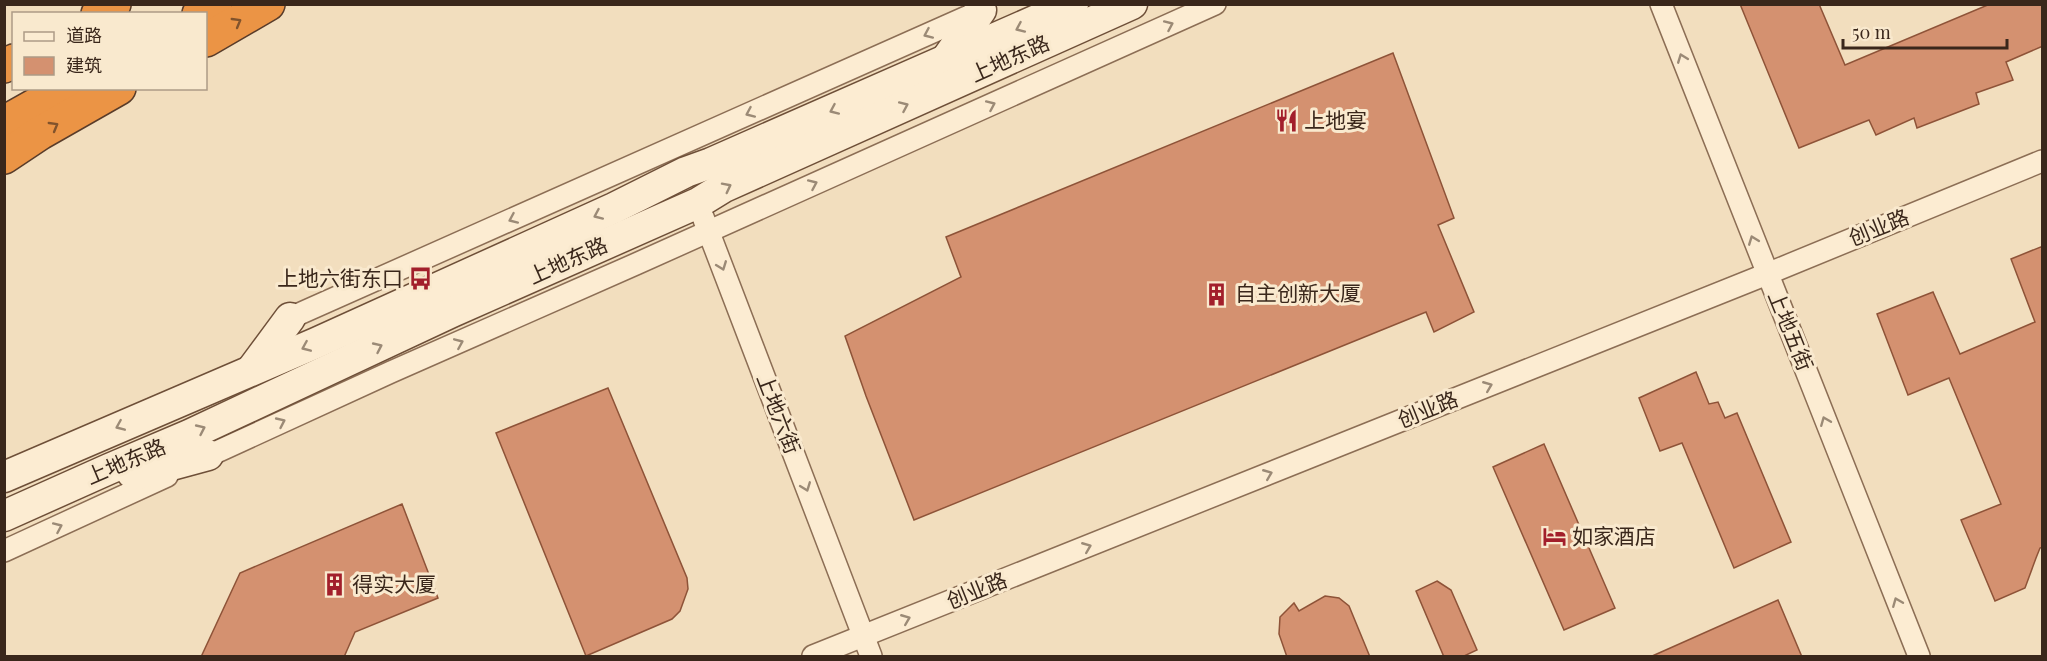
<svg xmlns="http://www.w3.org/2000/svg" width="2047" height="661" viewBox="0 0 2047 661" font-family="'Playfair Display','Noto Sans SC',serif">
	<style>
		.building { fill: #d49170; stroke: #8e5338; stroke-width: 1.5 }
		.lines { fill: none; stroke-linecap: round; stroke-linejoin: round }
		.minor-casing { stroke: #8c6e55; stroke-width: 24 }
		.secondary-casing { stroke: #6e4f38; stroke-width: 33 }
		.motorway-casing { stroke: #593c2a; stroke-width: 36 }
		.minor { stroke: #fcecd2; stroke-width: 21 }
		.secondary { stroke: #fcecd2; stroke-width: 30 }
		.motorway { stroke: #eb9445; stroke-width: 33 }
		.oneway { stroke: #81532c }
		.oneway2 { stroke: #9b8a76 }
		.labels { text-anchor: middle; stroke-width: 6; stroke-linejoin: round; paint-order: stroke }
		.street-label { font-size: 21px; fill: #3a271b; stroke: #f9e9ce }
		.poi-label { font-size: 21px; fill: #3a271b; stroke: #f9e9ce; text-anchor: start }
	</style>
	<rect width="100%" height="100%" fill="#f2debe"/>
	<g class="building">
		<path d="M 1740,4 L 1819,4 L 1845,65 L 1990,4 L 2043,4 L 2043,46 L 2006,62 L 2013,80 L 1976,93 L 1979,104 L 1917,128 L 1914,118 L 1876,135 L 1869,120 L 1799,148 Z"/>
		<path d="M 1393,53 L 1454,218 L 1438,225 L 1474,312 L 1434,332 L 1426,312 L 914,520 L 866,396 L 845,336 L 961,277 L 946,237 Z"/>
		<path d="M 2043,246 L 2043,547 L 2040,548 L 2036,558 L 2025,588 L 1995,601 L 1961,520 L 2001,504 L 1949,378 L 1908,395 L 1877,314 L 1933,292 L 1960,354 L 2035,322 L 2011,259 Z"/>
		<path d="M 1696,372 L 1709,404 L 1718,402 L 1725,418 L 1737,413 L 1791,542 L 1734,568 L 1682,443 L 1660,451 L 1639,398 Z"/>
		<path d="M 608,388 L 687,578 L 688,589 L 680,611 L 672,619 L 586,656 L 496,433 Z"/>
		<path d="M 1544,444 L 1615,608 L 1564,630 L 1493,467 Z"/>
		<path d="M 402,504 L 438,598 L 355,632 L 344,657 L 201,657 L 240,573 Z"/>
		<path d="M 1437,581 L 1451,590 L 1477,650 L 1462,657 L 1444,657 L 1416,591 Z"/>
		<path d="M 1325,596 L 1339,598 L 1349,606 L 1370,657 L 1287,657 L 1279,634 L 1280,617 L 1294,603 L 1299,611 Z"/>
		<path d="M 1778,600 L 1802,657 L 1650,657 Z"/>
	</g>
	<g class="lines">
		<defs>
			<g id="minor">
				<path d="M 1661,4 L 1919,656"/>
				<path d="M 703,217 L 871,656"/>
				<path d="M 290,318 L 980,11"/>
				<path d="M 197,461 L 391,372 L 636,264 L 1215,4"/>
				<path d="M 4,551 L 167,476"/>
				<path d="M 813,656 L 1767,274 L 2042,161"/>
			</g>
			<g id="secondary">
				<path d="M 945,61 L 981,10"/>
				<path d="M 253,368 L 290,318"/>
				<path d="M 132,473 L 138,474 L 208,455"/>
				<path d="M 4,477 L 316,343 L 614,208 L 686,172 L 711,163 L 1073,4"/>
				<path d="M 4,516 L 109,469 L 189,435 L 452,312 L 698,203 L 724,187 L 1132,4"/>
			</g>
			<g id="motorway">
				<path d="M 98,14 L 114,4"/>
				<path d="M 199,14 L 215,4"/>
				<path d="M 206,40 L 268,4"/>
				<path d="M 4,66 L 14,61"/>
				<path d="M 4,123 L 66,88"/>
				<path d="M 4,157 L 40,133 L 119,88"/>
			</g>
		</defs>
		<use href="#minor" class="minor-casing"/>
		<use href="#secondary" class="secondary-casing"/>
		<use href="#motorway" class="motorway-casing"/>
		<use href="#minor" class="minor"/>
		<use href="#secondary" class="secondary"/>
		<use href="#motorway" class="motorway"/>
	</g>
	<defs><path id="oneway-chevron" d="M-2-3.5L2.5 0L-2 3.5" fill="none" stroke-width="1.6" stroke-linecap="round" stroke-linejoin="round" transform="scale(1.5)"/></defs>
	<g class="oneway">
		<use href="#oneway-chevron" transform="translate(237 22) rotate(-30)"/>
		<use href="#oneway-chevron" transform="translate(54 126) rotate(-30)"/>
	</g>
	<g class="oneway2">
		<use href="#oneway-chevron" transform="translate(1169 25) rotate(-24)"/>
		<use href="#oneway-chevron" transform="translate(1020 28) rotate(156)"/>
		<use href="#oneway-chevron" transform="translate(928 34) rotate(156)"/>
		<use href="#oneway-chevron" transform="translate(1682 58) rotate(-111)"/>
		<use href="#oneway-chevron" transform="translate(991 105) rotate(-24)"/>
		<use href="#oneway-chevron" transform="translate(904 106) rotate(-24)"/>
		<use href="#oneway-chevron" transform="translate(834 110) rotate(156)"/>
		<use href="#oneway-chevron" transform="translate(750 113) rotate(156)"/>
		<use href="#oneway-chevron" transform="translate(813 184) rotate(-24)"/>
		<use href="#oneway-chevron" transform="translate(727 187) rotate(-27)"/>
		<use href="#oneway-chevron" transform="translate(598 215) rotate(156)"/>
		<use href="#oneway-chevron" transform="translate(513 219) rotate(156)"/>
		<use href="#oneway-chevron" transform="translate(1753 240) rotate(-111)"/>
		<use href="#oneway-chevron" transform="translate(722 266) rotate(69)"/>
		<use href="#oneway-chevron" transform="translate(459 343) rotate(-23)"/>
		<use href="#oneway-chevron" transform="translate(306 347) rotate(157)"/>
		<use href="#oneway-chevron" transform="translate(378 347) rotate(-25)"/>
		<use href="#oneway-chevron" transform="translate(1488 386) rotate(-22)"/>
		<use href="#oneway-chevron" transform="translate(1825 421) rotate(-112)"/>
		<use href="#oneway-chevron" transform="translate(281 422) rotate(-25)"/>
		<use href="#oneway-chevron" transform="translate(120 426) rotate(157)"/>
		<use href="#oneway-chevron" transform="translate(201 429) rotate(-25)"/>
		<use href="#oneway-chevron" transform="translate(1268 474) rotate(-22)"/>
		<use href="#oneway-chevron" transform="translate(806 487) rotate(69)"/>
		<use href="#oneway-chevron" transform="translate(58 527) rotate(-24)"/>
		<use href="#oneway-chevron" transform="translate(1087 547) rotate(-22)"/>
		<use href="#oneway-chevron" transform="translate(1897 602) rotate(-112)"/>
		<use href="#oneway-chevron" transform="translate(906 619) rotate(-22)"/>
	</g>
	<defs>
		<symbol id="restaurant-bare" viewBox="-9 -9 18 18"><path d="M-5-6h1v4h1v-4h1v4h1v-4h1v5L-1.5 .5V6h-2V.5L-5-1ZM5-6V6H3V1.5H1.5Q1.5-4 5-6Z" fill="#a21f2b" stroke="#f9e9ce" stroke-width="2.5" paint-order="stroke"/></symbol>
		<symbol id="bus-bare" viewBox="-9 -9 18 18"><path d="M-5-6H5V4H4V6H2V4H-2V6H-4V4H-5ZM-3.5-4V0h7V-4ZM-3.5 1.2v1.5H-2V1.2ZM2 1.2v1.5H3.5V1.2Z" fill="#a21f2b" stroke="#f9e9ce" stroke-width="2.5" paint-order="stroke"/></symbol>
		<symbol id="building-bare" viewBox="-9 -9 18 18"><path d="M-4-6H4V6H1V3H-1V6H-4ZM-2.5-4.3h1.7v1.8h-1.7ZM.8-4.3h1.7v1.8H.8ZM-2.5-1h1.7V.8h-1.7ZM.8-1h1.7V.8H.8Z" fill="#a21f2b" stroke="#f9e9ce" stroke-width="2.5" paint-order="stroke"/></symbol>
		<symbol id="hotel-bare" viewBox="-9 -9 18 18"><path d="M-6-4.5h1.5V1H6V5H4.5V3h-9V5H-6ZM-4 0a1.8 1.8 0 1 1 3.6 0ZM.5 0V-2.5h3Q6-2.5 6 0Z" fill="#a21f2b" stroke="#f9e9ce" stroke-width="2.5" paint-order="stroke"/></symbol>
	</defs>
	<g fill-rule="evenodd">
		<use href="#restaurant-bare" x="1270" y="104" width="33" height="33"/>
		<use href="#bus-bare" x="404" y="262" width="33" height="33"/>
		<use href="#building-bare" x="1200" y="278" width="33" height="33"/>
		<use href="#hotel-bare" x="1538" y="520" width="33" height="33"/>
		<use href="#building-bare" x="318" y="568" width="33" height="33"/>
	</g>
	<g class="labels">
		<g class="street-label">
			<text transform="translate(1010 59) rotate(-24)" y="7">上地东路</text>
			<text transform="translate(1879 228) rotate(-22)" y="7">创业路</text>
			<text transform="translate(568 261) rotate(-24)" y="7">上地东路</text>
			<text transform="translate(1790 331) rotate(68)" y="7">上地五街</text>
			<text transform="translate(1428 410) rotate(-22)" y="7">创业路</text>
			<text transform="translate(778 414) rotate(69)" y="7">上地六街</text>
			<text transform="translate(126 462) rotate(-23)" y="7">上地东路</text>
			<text transform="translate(977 591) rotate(-22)" y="7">创业路</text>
		</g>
		<g class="poi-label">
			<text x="1304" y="128">上地宴</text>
			<text x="403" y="286" text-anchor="end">上地六街东口</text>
			<text x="1235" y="301">自主创新大厦</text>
			<text x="1572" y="544">如家酒店</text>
			<text x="352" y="592">得实大厦</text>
		</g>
	</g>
	<rect width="2047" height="661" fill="none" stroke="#3a271b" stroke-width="12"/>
	<rect x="12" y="12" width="195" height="78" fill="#f9e9ce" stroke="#ad9b86" stroke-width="1.5"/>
	<rect x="24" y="32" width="30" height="9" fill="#fcecd2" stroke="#ad9b86" stroke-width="1.5"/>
	<text x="66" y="42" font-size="18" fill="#3a271b">道路</text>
	<rect x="24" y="57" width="30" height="18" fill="#d49170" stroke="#ad9b86" stroke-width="1.5"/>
	<text x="66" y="72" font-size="18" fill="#3a271b">建筑</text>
	<path d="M1843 39v9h164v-9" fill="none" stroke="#3a271b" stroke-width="3"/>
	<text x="1852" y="39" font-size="18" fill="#3a271b" stroke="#f9e9ce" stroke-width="4.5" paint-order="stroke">50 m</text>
</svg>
